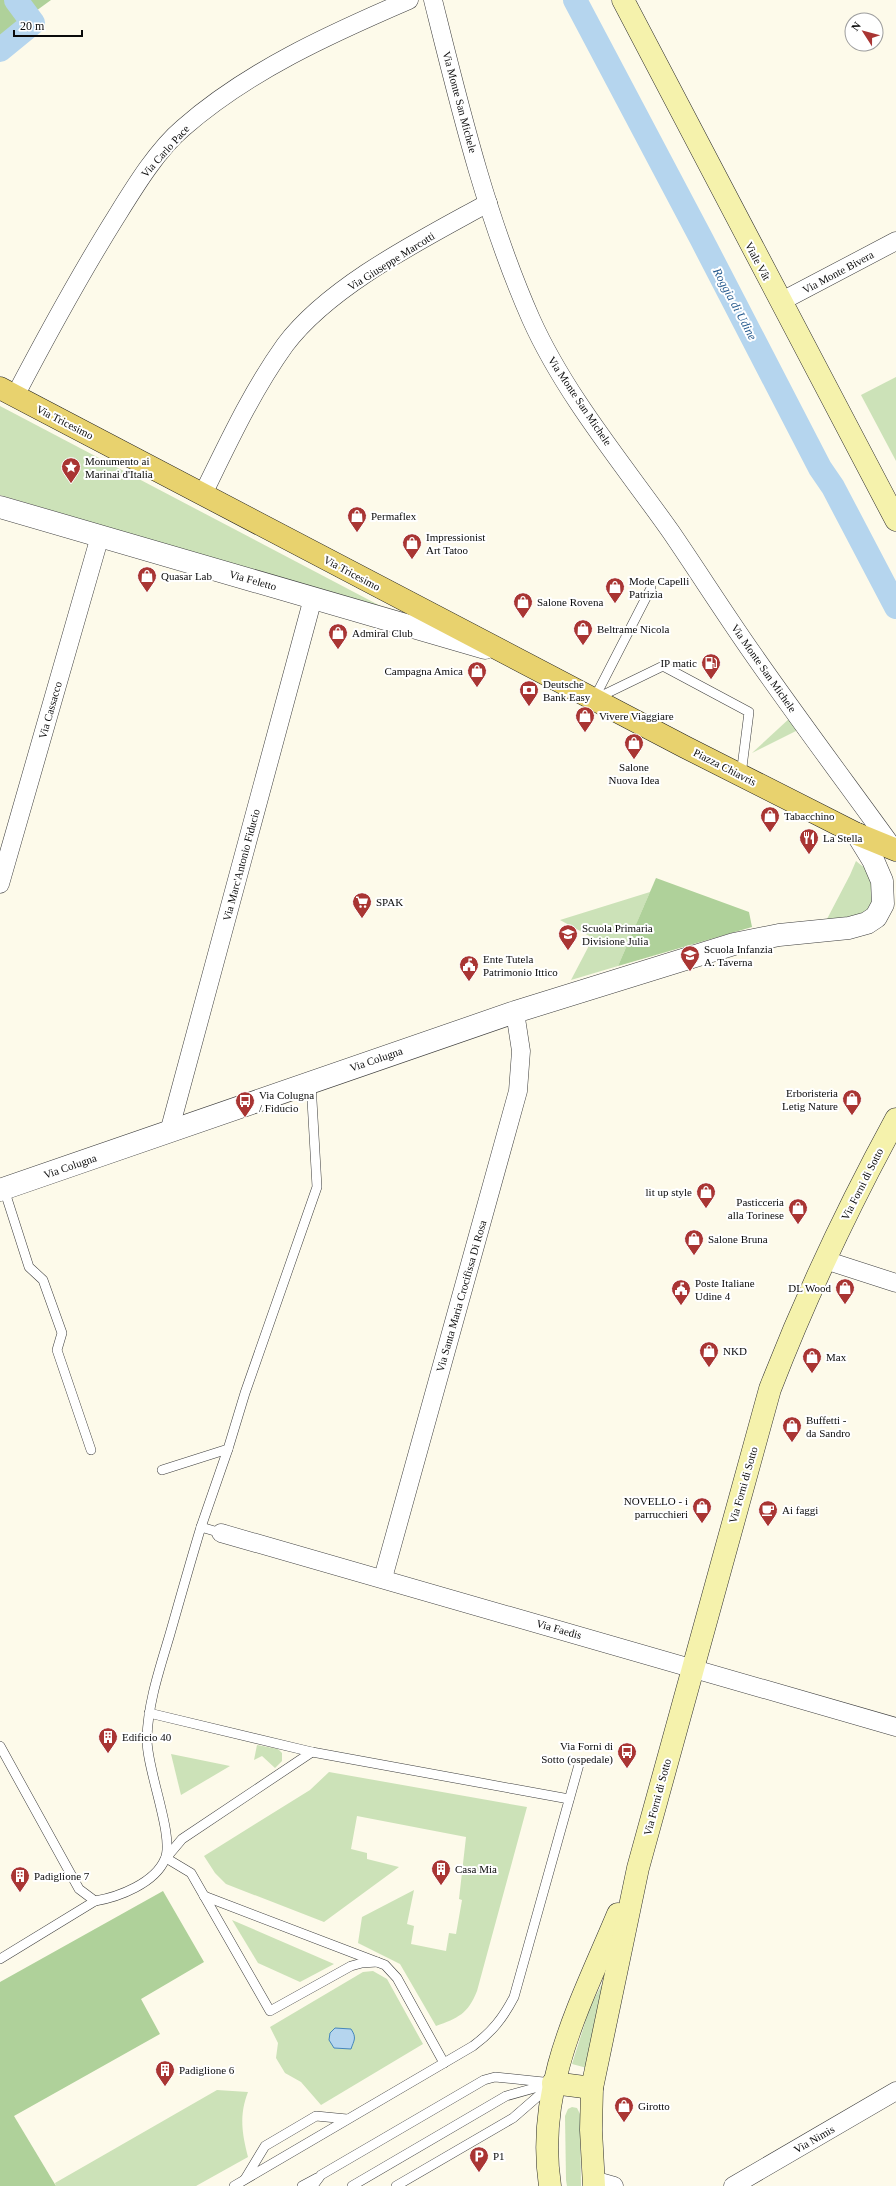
<svg xmlns="http://www.w3.org/2000/svg" width="896" height="2186" viewBox="0 0 896 2186" font-family="Georgia,serif">
	<style>
		.green { fill: #cce2b8 }
		.forest { fill: #afd19a }
		.water { fill: #b5d5ee; stroke: #4486bc }
		.lines { fill: none; stroke-linecap: round; stroke-linejoin: round }
		.canal { stroke: #b5d5ee; stroke-width: 24 }
		.service-casing { stroke: #3d3d3d; stroke-width: 10 }
		.minor-casing { stroke: #3d3d3d; stroke-width: 19 }
		.tertiary-casing { stroke: #3d3d3d; stroke-width: 23 }
		.secondary-casing { stroke: #2c2c2c; stroke-width: 23 }
		.primary-casing { stroke: #1b1b1b; stroke-width: 23 }
		.service { stroke: #fff; stroke-width: 9 }
		.minor { stroke: #fff; stroke-width: 18 }
		.tertiary { stroke: #fff; stroke-width: 22 }
		.secondary { stroke: #f5f2ac; stroke-width: 22 }
		.primary { stroke: #e8d26e; stroke-width: 22 }
		.labels { text-anchor: middle; stroke-width: 4; stroke-linejoin: round; paint-order: stroke }
		.street-label { font-size: 11px; fill: #0a0a0a; stroke: #fff }
		.poi-label { font-size: 11px; fill: #0a0a0a; stroke: #fff; text-anchor: start }
		.water-label { font-size: 12px; font-style: italic; fill: #23588c; stroke: #fff }
	</style>
	<rect width="100%" height="100%" fill="#fdfaea"/>
	<g class="green">
		<path d="M 896,377 L 896,461 L 861,395 Z"/>
		<path d="M 0,406 L 390,611 L 0,495 Z"/>
		<path d="M 791,717 L 800,729 L 752,753 Z"/>
		<path d="M 856,861 C 859,864 865,867 868,871 C 877,885 875,906 861,916 C 851,923 838,920 827,919 L 850,875 Z"/>
		<path d="M 650,892 L 618,966 L 571,980 L 593,938 L 560,920 Z"/>
		<path d="M 257,1745 L 278,1749 L 282,1753 L 282,1761 L 275,1768 L 262,1756 L 254,1760 Z"/>
		<path d="M 171,1754 L 230,1766 L 181,1795 Z"/>
		<path d="M 329,1772 L 527,1807 L 477,1991 C 468,2014 458,2018 436,2026 L 400,1964 L 358,1943 L 362,1917 L 414,1890 L 407,1924 L 414,1926 L 411,1944 L 446,1951 L 449,1933 L 456,1934 L 462,1900 L 459,1899 L 466,1837 L 357,1816 L 351,1849 L 367,1853 L 367,1859 L 399,1867 L 324,1922 L 226,1884 L 215,1873 L 204,1856 L 310,1790 Z"/>
		<path d="M 232,1920 L 334,1964 L 300,1982 L 258,1963 Z"/>
		<path d="M 613,1963 L 587,2068 L 572,2064 L 590,2007 Z"/>
		<path d="M 373,1971 L 387,1979 L 423,2044 L 321,2105 L 301,2082 L 285,2073 L 276,2058 L 278,2043 L 270,2027 L 363,1972 Z"/>
		<path d="M 217,2090 L 248,2092 C 239,2115 242,2133 248,2157 L 196,2186 L 56,2186 L 55,2183 Z"/>
		<path d="M 572,2107 L 577,2108 L 580,2114 L 581,2186 L 567,2186 L 566,2180 L 565,2116 L 568,2109 Z"/>
	</g>
	<g class="forest">
		<path d="M 0,0 L 51,0 L 0,37 Z"/>
		<path d="M 656,878 L 749,912 L 752,927 L 618,966 Z"/>
		<path d="M 163,1891 L 204,1962 L 141,1999 L 160,2034 L 14,2116 L 56,2186 L 0,2186 L 0,1982 Z"/>
	</g>
	<path class="water" d="M 335,2028 L 351,2029 C 357,2038 354,2040 351,2049 L 334,2048 L 329,2040 L 330,2033 Z"/>
	<g class="lines">
		<g class="canal">
			<path d="M 575,0 L 702,240 L 820,468 L 833,487 L 896,607"/>
			<path d="M 0,50 L 33,23 L 16,0"/>
		</g>
		<defs>
			<g id="service">
				<path d="M 594,699 L 651,588"/>
				<path d="M 595,699 L 663,666 L 749,712 L 741,775"/>
				<path d="M 4,1189 L 29,1267 L 43,1280 L 62,1333 L 57,1350 L 91,1450"/>
				<path d="M 162,1470 L 228,1449 L 245,1393 L 317,1187 L 311,1083"/>
				<path d="M 201,1527 L 228,1449"/>
				<path d="M 149,1713 L 312,1752 L 182,1839 L 166,1858 L 191,1873 L 270,2011 L 351,1966 L 362,1963 L 377,1962"/>
				<path d="M 0,1746 L 79,1889 L 95,1901"/>
				<path d="M 312,1752 L 569,1799"/>
				<path d="M 204,1896 L 385,1965 L 397,1978 L 444,2063"/>
				<path d="M 0,1959 L 95,1901 C 119,1897 155,1883 165,1859 C 175,1837 146,1768 147,1738 C 148,1702 160,1668 170,1634 C 180,1599 190,1563 201,1527 L 221,1533"/>
				<path d="M 245,2179 L 265,2146 L 316,2116 L 347,2119"/>
				<path d="M 234,2186 L 473,2046 C 492,2032 503,2018 514,1997 L 580,1761"/>
				<path d="M 302,2186 L 317,2178"/>
				<path d="M 313,2186 L 321,2175 L 484,2080 L 495,2077 L 553,2083"/>
				<path d="M 352,2186 L 506,2096 L 549,2084"/>
				<path d="M 396,2186 L 513,2118 L 551,2085"/>
			</g>
			<g id="minor">
				<path d="M 433,0 C 460,108 486,217 531,319 C 565,395 623,464 671,532 C 699,573 725,614 753,654 C 799,720 847,784 894,849"/>
				<path d="M 780,302 L 896,241"/>
				<path d="M 15,396 C 47,335 79,276 116,217 C 134,188 157,150 183,128 C 248,71 330,34 409,0"/>
				<path d="M 203,494 C 228,443 252,391 285,345 C 330,285 423,239 488,203"/>
				<path d="M 0,884 L 100,536"/>
				<path d="M 169,1132 L 313,598"/>
				<path d="M 825,1260 L 896,1283"/>
				<path d="M 221,1533 L 896,1727"/>
				<path d="M 383,1578 L 518,1091 L 521,1051 L 515,1012"/>
				<path d="M 593,2180 L 614,2186"/>
				<path d="M 733,2186 L 896,2091"/>
			</g>
			<g id="tertiary">
				<path d="M 0,507 L 485,648"/>
				<path d="M 0,1190 L 515,1012 L 734,944 L 779,935 L 849,928 L 867,923 L 876,917 L 883,904 L 882,881 L 873,860 L 857,834"/>
			</g>
			<g id="secondary">
				<path d="M 623,0 L 896,520"/>
				<path d="M 553,2083 L 592,2088"/>
				<path d="M 550,2186 C 535,2086 581,2003 618,1914"/>
				<path d="M 594,2186 L 591,2130 L 592,2088 L 638,1868 L 770,1389 C 806,1296 848,1207 896,1119"/>
			</g>
			<path id="primary" d="M 0,388 L 685,747 L 857,834 L 896,850"/>
		</defs>
		<use href="#service" class="service-casing"/>
		<use href="#minor" class="minor-casing"/>
		<use href="#tertiary" class="tertiary-casing"/>
		<use href="#secondary" class="secondary-casing"/>
		<use href="#primary" class="primary-casing"/>
		<use href="#service" class="service"/>
		<use href="#minor" class="minor"/>
		<use href="#tertiary" class="tertiary"/>
		<use href="#secondary" class="secondary"/>
		<use href="#primary" class="primary"/>
	</g>
	<defs>
		<symbol id="sight-pin" viewBox="-11 -11 22 30"><path d="M0 17L-7.5 6A9.5 9.5 0 1 1 7.5 6Z" fill="#a93533" stroke="#fff"/><path d="M0-6L1.8-2.2L6-1.7L2.9 1.2L3.7 5.4L0 3.3L-3.7 5.4L-2.9 1.2L-6-1.7L-1.8-2.2Z" fill="#fff"/></symbol>
		<symbol id="shop-pin" viewBox="-11 -11 22 30"><path d="M0 17L-7.5 6A9.5 9.5 0 1 1 7.5 6Z" fill="#a93533" stroke="#fff"/><path d="M-5-2.5h2.3a2.7 3.5 0 0 1 5.4 0H5L5.5 6h-11ZM-1.5-2.5h3a1.5 2.3 0 0 0-3 0Z" fill="#fff"/></symbol>
		<symbol id="fuel-pin" viewBox="-11 -11 22 30"><path d="M0 17L-7.5 6A9.5 9.5 0 1 1 7.5 6Z" fill="#a93533" stroke="#fff"/><path d="M-5.5-6h7V0h2V4h1.3V-2.5L3-4.5l.8-.8L6-3V5H2.5V1h-1V6h-7ZM-4.2-4.7v3.2H.2V-4.7Z" fill="#fff"/></symbol>
		<symbol id="bank-pin" viewBox="-11 -11 22 30"><path d="M0 17L-7.5 6A9.5 9.5 0 1 1 7.5 6Z" fill="#a93533" stroke="#fff"/><path d="M-6-4H6V4H-6ZM0-2.3a2.3 2.3 0 1 0 0 4.6a2.3 2.3 0 1 0 0-4.6Z" fill="#fff"/></symbol>
		<symbol id="restaurant-pin" viewBox="-11 -11 22 30"><path d="M0 17L-7.5 6A9.5 9.5 0 1 1 7.5 6Z" fill="#a93533" stroke="#fff"/><path d="M-5-6h1v4h1v-4h1v4h1v-4h1v5L-1.5 .5V6h-2V.5L-5-1ZM5-6V6H3V1.5H1.5Q1.5-4 5-6Z" fill="#fff"/></symbol>
		<symbol id="supermarket-pin" viewBox="-11 -11 22 30"><path d="M0 17L-7.5 6A9.5 9.5 0 1 1 7.5 6Z" fill="#a93533" stroke="#fff"/><path d="M-6-5.5h2.5l.6 2H6L4.5 2H-2.5L-4.4-4H-6ZM-1.5 3.2a1.3 1.3 0 1 0 .1 0ZM3 3.2a1.3 1.3 0 1 0 .1 0Z" fill="#fff"/></symbol>
		<symbol id="school-pin" viewBox="-11 -11 22 30"><path d="M0 17L-7.5 6A9.5 9.5 0 1 1 7.5 6Z" fill="#a93533" stroke="#fff"/><path d="M0-5L7-2L0 1L-7-2ZM-4 1L0 2.5L4 1V4Q0 6-4 4Z" fill="#fff"/></symbol>
		<symbol id="civic-pin" viewBox="-11 -11 22 30"><path d="M0 17L-7.5 6A9.5 9.5 0 1 1 7.5 6Z" fill="#a93533" stroke="#fff"/><path d="M-.6-6.5H3V-4.5H.6V-3L4-1V1h2V6H-6V1h2V-1L-.6-3ZM-1.2 2.5V6h2.4V2.5Z" fill="#fff"/></symbol>
		<symbol id="bus-pin" viewBox="-11 -11 22 30"><path d="M0 17L-7.5 6A9.5 9.5 0 1 1 7.5 6Z" fill="#a93533" stroke="#fff"/><path d="M-5-6H5V4H4V6H2V4H-2V6H-4V4H-5ZM-3.5-4V0h7V-4ZM-3.5 1.2v1.5H-2V1.2ZM2 1.2v1.5H3.5V1.2Z" fill="#fff"/></symbol>
		<symbol id="cafe-pin" viewBox="-11 -11 22 30"><path d="M0 17L-7.5 6A9.5 9.5 0 1 1 7.5 6Z" fill="#a93533" stroke="#fff"/><path d="M-5.5-4.5H6V0H3Q3 3.5 0 3.5H-2.5Q-5.5 3.5-5.5 0ZM3-3.2v2h1.7v-2ZM-6 4.5H4V6H-6Z" fill="#fff"/></symbol>
		<symbol id="building-pin" viewBox="-11 -11 22 30"><path d="M0 17L-7.5 6A9.5 9.5 0 1 1 7.5 6Z" fill="#a93533" stroke="#fff"/><path d="M-4-6H4V6H1V3H-1V6H-4ZM-2.5-4.3h1.7v1.8h-1.7ZM.8-4.3h1.7v1.8H.8ZM-2.5-1h1.7V.8h-1.7ZM.8-1h1.7V.8H.8Z" fill="#fff"/></symbol>
		<symbol id="parking-pin" viewBox="-11 -11 22 30"><path d="M0 17L-7.5 6A9.5 9.5 0 1 1 7.5 6Z" fill="#a93533" stroke="#fff"/><path d="M-3.5-5.5H1a3.5 3.5 0 0 1 0 7H-1V5.5H-3.5ZM-1-3.4V-.6H.8a1.4 1.4 0 0 0 0-2.8Z" fill="#fff"/></symbol>
	</defs>
	<g fill-rule="evenodd">
		<use href="#sight-pin" x="60" y="456" width="22" height="30"/>
		<use href="#shop-pin" x="346" y="505" width="22" height="30"/>
		<use href="#shop-pin" x="401" y="532" width="22" height="30"/>
		<use href="#shop-pin" x="136" y="565" width="22" height="30"/>
		<use href="#shop-pin" x="604" y="576" width="22" height="30"/>
		<use href="#shop-pin" x="512" y="591" width="22" height="30"/>
		<use href="#shop-pin" x="572" y="618" width="22" height="30"/>
		<use href="#shop-pin" x="327" y="622" width="22" height="30"/>
		<use href="#fuel-pin" x="700" y="652" width="22" height="30"/>
		<use href="#shop-pin" x="466" y="660" width="22" height="30"/>
		<use href="#bank-pin" x="518" y="679" width="22" height="30"/>
		<use href="#shop-pin" x="574" y="705" width="22" height="30"/>
		<use href="#shop-pin" x="623" y="732" width="22" height="30"/>
		<use href="#shop-pin" x="759" y="805" width="22" height="30"/>
		<use href="#restaurant-pin" x="798" y="827" width="22" height="30"/>
		<use href="#supermarket-pin" x="351" y="891" width="22" height="30"/>
		<use href="#school-pin" x="557" y="923" width="22" height="30"/>
		<use href="#school-pin" x="679" y="944" width="22" height="30"/>
		<use href="#civic-pin" x="458" y="954" width="22" height="30"/>
		<use href="#shop-pin" x="841" y="1088" width="22" height="30"/>
		<use href="#bus-pin" x="234" y="1090" width="22" height="30"/>
		<use href="#shop-pin" x="695" y="1181" width="22" height="30"/>
		<use href="#shop-pin" x="787" y="1197" width="22" height="30"/>
		<use href="#shop-pin" x="683" y="1228" width="22" height="30"/>
		<use href="#shop-pin" x="834" y="1277" width="22" height="30"/>
		<use href="#civic-pin" x="670" y="1278" width="22" height="30"/>
		<use href="#shop-pin" x="698" y="1340" width="22" height="30"/>
		<use href="#shop-pin" x="801" y="1346" width="22" height="30"/>
		<use href="#shop-pin" x="781" y="1415" width="22" height="30"/>
		<use href="#shop-pin" x="691" y="1496" width="22" height="30"/>
		<use href="#cafe-pin" x="757" y="1499" width="22" height="30"/>
		<use href="#building-pin" x="97" y="1726" width="22" height="30"/>
		<use href="#bus-pin" x="616" y="1741" width="22" height="30"/>
		<use href="#building-pin" x="430" y="1858" width="22" height="30"/>
		<use href="#building-pin" x="9" y="1865" width="22" height="30"/>
		<use href="#building-pin" x="154" y="2059" width="22" height="30"/>
		<use href="#shop-pin" x="613" y="2095" width="22" height="30"/>
		<use href="#parking-pin" x="468" y="2145" width="22" height="30"/>
	</g>
	<g class="labels">
		<g class="street-label">
			<text transform="translate(460 102) rotate(75)" y="4">Via Monte San Michele</text>
			<text transform="translate(165 151) rotate(-48)" y="4">Via Carlo Pace</text>
			<text transform="translate(391 261) rotate(-32)" y="4">Via Giuseppe Marcotti</text>
			<text transform="translate(758 261) rotate(62)" y="4">Viale Vât</text>
			<text transform="translate(838 272) rotate(-28)" y="4">Via Monte Bivera</text>
			<text transform="translate(580 401) rotate(56)" y="4">Via Monte San Michele</text>
			<text transform="translate(65 422) rotate(27)" y="4">Via Tricesimo</text>
			<text transform="translate(352 573) rotate(28)" y="4">Via Tricesimo</text>
			<text transform="translate(253 580) rotate(16)" y="4">Via Feletto</text>
			<text transform="translate(764 668) rotate(55)" y="4">Via Monte San Michele</text>
			<text transform="translate(50 710) rotate(-74)" y="4">Via Cassacco</text>
			<text transform="translate(725 767) rotate(27)" y="4">Piazza Chiavris</text>
			<text transform="translate(241 865) rotate(-75)" y="4">Via Marc'Antonio Fiducio</text>
			<text transform="translate(376 1059) rotate(-19)" y="4">Via Colugna</text>
			<text transform="translate(70 1166) rotate(-19)" y="4">Via Colugna</text>
			<text transform="translate(862 1184) rotate(-63)" y="4">Via Forni di Sotto</text>
			<text transform="translate(461 1296) rotate(-74)" y="4">Via Santa Maria Crocifissa Di Rosa</text>
			<text transform="translate(743 1485) rotate(-74)" y="4">Via Forni di Sotto</text>
			<text transform="translate(559 1629) rotate(16)" y="4">Via Faedis</text>
			<text transform="translate(657 1797) rotate(-75)" y="4">Via Forni di Sotto</text>
			<text transform="translate(814 2139) rotate(-30)" y="4">Via Nimis</text>
		</g>
		<g class="poi-label">
			<text x="85" y="465">Monumento ai<tspan x="85" dy="13">Marinai d'Italia</tspan></text>
			<text x="371" y="520">Permaflex</text>
			<text x="426" y="541">Impressionist<tspan x="426" dy="13">Art Tatoo</tspan></text>
			<text x="161" y="580">Quasar Lab</text>
			<text x="629" y="585">Mode Capelli<tspan x="629" dy="13">Patrizia</tspan></text>
			<text x="537" y="606">Salone Rovena</text>
			<text x="597" y="633">Beltrame Nicola</text>
			<text x="352" y="637">Admiral Club</text>
			<text x="697" y="667" text-anchor="end">IP matic</text>
			<text x="463" y="675" text-anchor="end">Campagna Amica</text>
			<text x="543" y="688">Deutsche<tspan x="543" dy="13">Bank Easy</tspan></text>
			<text x="599" y="720">Vivere Viaggiare</text>
			<text x="634" y="771" text-anchor="middle">Salone<tspan x="634" dy="13">Nuova Idea</tspan></text>
			<text x="784" y="820">Tabacchino</text>
			<text x="823" y="842">La Stella</text>
			<text x="376" y="906">SPAK</text>
			<text x="582" y="932">Scuola Primaria<tspan x="582" dy="13">Divisione Julia</tspan></text>
			<text x="704" y="953">Scuola Infanzia<tspan x="704" dy="13">A. Taverna</tspan></text>
			<text x="483" y="963">Ente Tutela<tspan x="483" dy="13">Patrimonio Ittico</tspan></text>
			<text x="838" y="1097" text-anchor="end">Erboristeria<tspan x="838" dy="13">Letig Nature</tspan></text>
			<text x="259" y="1099">Via Colugna<tspan x="259" dy="13">/ Fiducio</tspan></text>
			<text x="692" y="1196" text-anchor="end">lit up style</text>
			<text x="784" y="1206" text-anchor="end">Pasticceria<tspan x="784" dy="13">alla Torinese</tspan></text>
			<text x="708" y="1243">Salone Bruna</text>
			<text x="695" y="1287">Poste Italiane<tspan x="695" dy="13">Udine 4</tspan></text>
			<text x="831" y="1292" text-anchor="end">DL Wood</text>
			<text x="723" y="1355">NKD</text>
			<text x="826" y="1361">Max</text>
			<text x="806" y="1424">Buffetti -<tspan x="806" dy="13">da Sandro</tspan></text>
			<text x="688" y="1505" text-anchor="end">NOVELLO - i<tspan x="688" dy="13">parrucchieri</tspan></text>
			<text x="782" y="1514">Ai faggi</text>
			<text x="122" y="1741">Edificio 40</text>
			<text x="613" y="1750" text-anchor="end">Via Forni di<tspan x="613" dy="13">Sotto (ospedale)</tspan></text>
			<text x="455" y="1873">Casa Mia</text>
			<text x="34" y="1880">Padiglione 7</text>
			<text x="179" y="2074">Padiglione 6</text>
			<text x="638" y="2110">Girotto</text>
			<text x="493" y="2160">P1</text>
		</g>
		<g class="water-label">
			<text transform="translate(735 304) rotate(62)" y="4">Roggia di Udine</text>
		</g>
	</g>
	<g transform="translate(864 32) rotate(306)"><circle r="19" fill="#ffffff" stroke="#9d9d9d"/>
	<path d="M0-3L7 15L0 10L-7 15Z" fill="#a93533"/>
	<text y="-6" font-size="11" font-weight="bold" text-anchor="middle" fill="#0a0a0a">N</text>
	</g>
	<path d="M14 30v6h68v-6" fill="none" stroke="#0a0a0a" stroke-width="2"/>
	<text x="20" y="30" font-size="12" fill="#0a0a0a" stroke="#ffffff" stroke-width="3" paint-order="stroke">20 m</text>
</svg>
